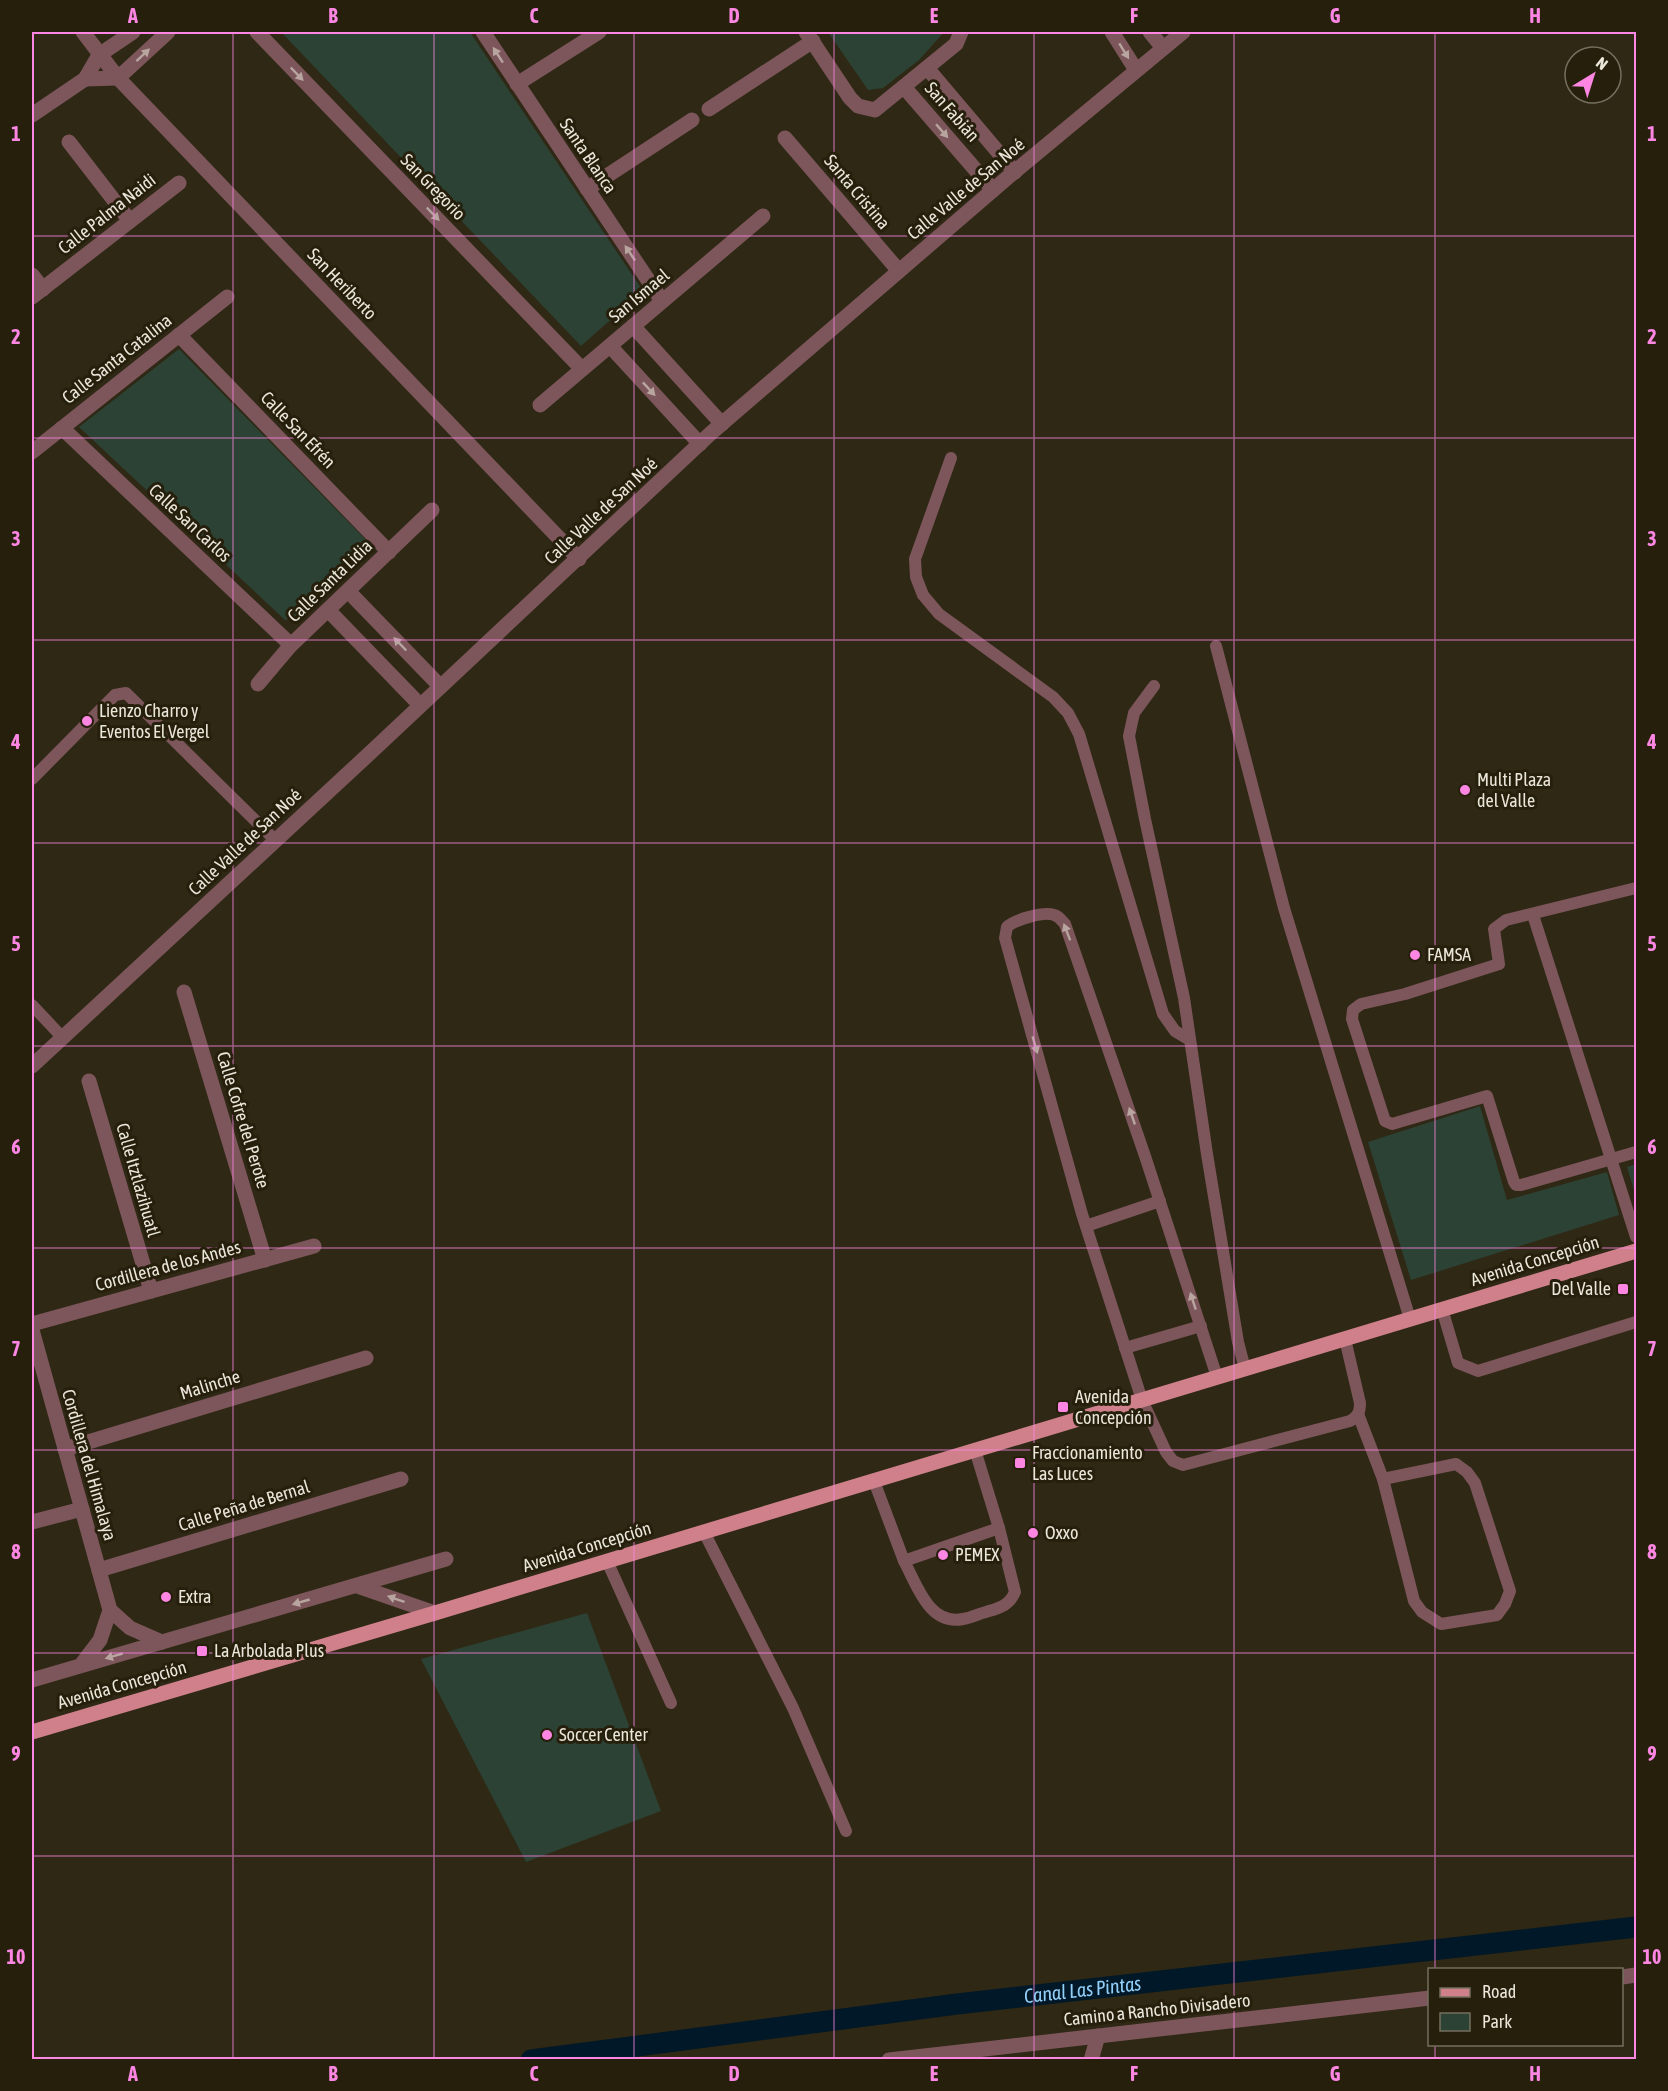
<svg xmlns="http://www.w3.org/2000/svg" width="1668" height="2091" viewBox="0 0 1668 2091" font-family="'Asap Condensed',sans-serif">
	<style>
		.green { fill: #2c4234 }
		.lines { fill: none; stroke-linecap: round; stroke-linejoin: round }
		.canal { stroke: #001827; stroke-width: 21 }
		.service { stroke: #7c565a; stroke-width: 12 }
		.minor { stroke: #7c565a; stroke-width: 15 }
		.tertiary { stroke: #7c565a; stroke-width: 15 }
		.primary { stroke: #cf808b; stroke-width: 15 }
		.oneway { fill: #b8a5a0 }
		.grid { fill: none; stroke: #fd86e3; stroke-width: 1.5; stroke-opacity: 0.55 }
		.poi-dot { fill: #fd86e3; stroke: #251f0c; stroke-width: 2 }
		.labels { text-anchor: middle; stroke-width: 6; stroke-linejoin: round; paint-order: stroke }
		.street-label { font-size: 18px; fill: #eae6da; stroke: #251f0c }
		.poi-label { font-size: 18px; fill: #eae6da; stroke: #251f0c; text-anchor: start }
		.water-label { font-size: 20px; font-style: italic; fill: #92cff8; stroke: #251f0c }
		.neatline { fill: none; stroke: #fd86e3; stroke-width: 2 }
		.grid-label { font-size: 20px; text-anchor: middle; font-weight: bold; fill: #fd86e3 }
	</style>
	<rect width="100%" height="100%" fill="#2f2815"/>
	<g class="green">
		<path d="M 281,32 L 470,32 L 643,291 L 581,346 Z"/>
		<path d="M 828,32 L 944,32 L 919,60 L 883,88 L 868,90 Z"/>
		<path d="M 179,349 L 367,541 L 365,554 L 298,617 L 285,620 L 79,427 Z"/>
		<path d="M 1480,1106 L 1507,1200 L 1607,1172 L 1619,1215 L 1411,1280 L 1368,1142 Z"/>
		<path d="M 1636,1164 L 1636,1197 L 1627,1167 Z"/>
		<path d="M 587,1613 L 661,1811 L 526,1862 L 421,1659 Z"/>
	</g>
	<g class="lines">
		<path class="canal" id="s1" d="M 531,2060 L 957,2004 L 1636,1927"/>
		<g class="service">
			<path d="M 951,458 L 915,559 L 916,577 L 923,595 L 939,614 L 1053,697 L 1068,713 L 1079,734 L 1163,1014 L 1175,1031 L 1190,1040"/>
			<path d="M 1216,646 L 1284,908 L 1410,1319"/>
			<path d="M 1154,686 L 1134,713 L 1129,736 L 1145,819 L 1184,998 L 1207,1154 L 1238,1342 L 1245,1369"/>
			<path d="M 32,779 L 115,695 L 126,693 L 276,841"/>
			<path d="M 1636,888 L 1506,920 L 1494,929 L 1499,964 L 1405,994 L 1361,1004 L 1353,1010 L 1352,1019 L 1385,1121 L 1392,1124 L 1487,1096 L 1514,1182 L 1516,1185 L 1521,1185 L 1636,1152"/>
			<path d="M 1533,915 L 1636,1237"/>
			<path d="M 32,1005 L 62,1037"/>
			<path d="M 1086,1226 L 1160,1201"/>
			<path d="M 1442,1309 L 1458,1363 L 1478,1371 L 1636,1322"/>
			<path d="M 1125,1348 L 1201,1326"/>
			<path d="M 1217,1377 L 1145,1156 L 1065,924 C 1062,921 1059,916 1054,915 C 1044,911 1014,920 1007,927 L 1005,938 L 1082,1214 L 1142,1400 L 1166,1452 L 1173,1461 L 1183,1465 L 1350,1421 C 1358,1417 1360,1412 1360,1403 L 1345,1339"/>
			<path d="M 1358,1414 L 1383,1479"/>
			<path d="M 1456,1464 L 1467,1472 L 1475,1483 L 1510,1591 L 1505,1604 L 1497,1615 L 1441,1624 L 1422,1612 L 1414,1601 L 1383,1479 Z"/>
			<path d="M 874,1481 L 904,1561 L 999,1528 L 975,1450"/>
			<path d="M 704,1532 L 793,1708 L 846,1831"/>
			<path d="M 607,1561 L 671,1703"/>
			<path d="M 904,1561 C 917,1585 929,1626 963,1619 C 971,1618 978,1614 986,1612 C 999,1608 1009,1606 1015,1592 L 999,1528"/>
		</g>
		<g class="minor">
			<path d="M 83,32 L 118,78 L 579,559"/>
			<path d="M 257,32 L 582,369"/>
			<path d="M 483,32 L 662,301"/>
			<path d="M 806,32 L 850,98 L 858,106 L 875,110 L 956,44 L 961,32"/>
			<path d="M 1112,32 L 1136,70"/>
			<path d="M 1150,32 L 1163,48"/>
			<path d="M 927,68 L 1015,172"/>
			<path d="M 85,79 L 118,78 L 168,32"/>
			<path d="M 517,84 L 599,32"/>
			<path d="M 904,87 L 993,190"/>
			<path d="M 709,109 L 813,41"/>
			<path d="M 32,115 L 85,79 L 99,55 L 133,32"/>
			<path d="M 785,138 L 899,271"/>
			<path d="M 69,142 L 130,221"/>
			<path d="M 587,189 L 692,120"/>
			<path d="M 32,275 L 43,289"/>
			<path d="M 32,297 L 179,183"/>
			<path d="M 633,326 L 722,424"/>
			<path d="M 179,335 L 389,552"/>
			<path d="M 610,346 L 700,444"/>
			<path d="M 540,405 L 763,216"/>
			<path d="M 62,428 L 291,645"/>
			<path d="M 32,452 L 227,297"/>
			<path d="M 348,591 L 440,686"/>
			<path d="M 328,610 L 420,705"/>
			<path d="M 258,684 L 291,645 L 432,510"/>
			<path d="M 184,992 L 265,1260"/>
			<path d="M 89,1081 L 151,1291"/>
			<path d="M 32,1324 L 314,1246"/>
			<path d="M 32,1330 L 110,1610 L 130,1628 L 162,1642"/>
			<path d="M 65,1449 L 366,1358"/>
			<path d="M 32,1522 L 82,1509"/>
			<path d="M 99,1570 L 401,1479"/>
			<path d="M 357,1586 L 435,1613"/>
			<path d="M 81,1665 L 100,1640 L 110,1610"/>
			<path d="M 32,1680 L 446,1559"/>
			<path d="M 1622,1977 L 1636,1975"/>
			<path d="M 889,2060 L 1430,1998"/>
			<path d="M 1091,2060 L 1098,2036"/>
		</g>
		<path class="tertiary" d="M 32,1066 L 370,753 L 711,433 L 1007,178 L 1183,32"/>
		<path class="primary" d="M 32,1732 L 435,1613 L 1636,1251"/>
	</g>
	<defs><path id="oneway-solid" d="M-6-.8H1V-3.2L6.5 0L1 3.2V.8H-6Z" transform="scale(1.5)"/></defs>
	<g class="oneway">
		<use href="#oneway-solid" transform="translate(1124 51) rotate(58)"/>
		<use href="#oneway-solid" transform="translate(143 55) rotate(-43)"/>
		<use href="#oneway-solid" transform="translate(498 55) rotate(-123)"/>
		<use href="#oneway-solid" transform="translate(297 74) rotate(46)"/>
		<use href="#oneway-solid" transform="translate(942 131) rotate(49)"/>
		<use href="#oneway-solid" transform="translate(433 214) rotate(46)"/>
		<use href="#oneway-solid" transform="translate(630 253) rotate(-124)"/>
		<use href="#oneway-solid" transform="translate(649 389) rotate(47)"/>
		<use href="#oneway-solid" transform="translate(400 644) rotate(-134)"/>
		<use href="#oneway-solid" transform="translate(1067 932) rotate(-111)"/>
		<use href="#oneway-solid" transform="translate(1035 1045) rotate(74)"/>
		<use href="#oneway-solid" transform="translate(1132 1116) rotate(-109)"/>
		<use href="#oneway-solid" transform="translate(1193 1301) rotate(-108)"/>
		<use href="#oneway-solid" transform="translate(396 1599) rotate(-161)"/>
		<use href="#oneway-solid" transform="translate(301 1602) rotate(164)"/>
		<use href="#oneway-solid" transform="translate(114 1656) rotate(164)"/>
	</g>
	<path class="grid" d="M 233,32 L 233,2060M 434,32 L 434,2060M 634,32 L 634,2060M 834,32 L 834,2060M 1034,32 L 1034,2060M 1234,32 L 1234,2060M 1435,32 L 1435,1970M 32,236 L 1636,236M 32,438 L 1636,438M 32,640 L 1636,640M 32,843 L 1636,843M 32,1046 L 1636,1046M 32,1248 L 1636,1248M 32,1450 L 1636,1450M 32,1653 L 1636,1653M 32,1856 L 1636,1856M 1435,2044 L 1435,2060"/>
	<g class="poi-dot">
		<circle cx="87" cy="721" r="6"/>
		<circle cx="1465" cy="790" r="6"/>
		<circle cx="1415" cy="955" r="6"/>
		<rect x="1617" y="1283" width="12" height="12" rx="3"/>
		<rect x="1057" y="1401" width="12" height="12" rx="3"/>
		<rect x="1014" y="1457" width="12" height="12" rx="3"/>
		<circle cx="1033" cy="1533" r="6"/>
		<circle cx="943" cy="1555" r="6"/>
		<circle cx="166" cy="1597" r="6"/>
		<rect x="196" y="1645" width="12" height="12" rx="3"/>
		<circle cx="547" cy="1735" r="6"/>
	</g>
	<g class="labels">
		<g class="street-label">
			<text transform="translate(952 112) rotate(49)" y="6">San Fabián</text>
			<text transform="translate(588 156) rotate(56)" y="6">Santa Blanca</text>
			<text transform="translate(433 187) rotate(46)" y="6">San Gregorio</text>
			<text transform="translate(966 189) rotate(-40)" y="6">Calle Valle de San Noé</text>
			<text transform="translate(857 192) rotate(50)" y="6">Santa Cristina</text>
			<text transform="translate(107 214) rotate(-38)" y="6">Calle Palma Naidi</text>
			<text transform="translate(342 284) rotate(46)" y="6">San Heriberto</text>
			<text transform="translate(639 296) rotate(-40)" y="6">San Ismael</text>
			<text transform="translate(117 359) rotate(-38)" y="6">Calle Santa Catalina</text>
			<text transform="translate(298 430) rotate(46)" y="6">Calle San Efrén</text>
			<text transform="translate(601 511) rotate(-43)" y="6">Calle Valle de San Noé</text>
			<text transform="translate(190 523) rotate(43)" y="6">Calle San Carlos</text>
			<text transform="translate(330 581) rotate(-44)" y="6">Calle Santa Lidia</text>
			<text transform="translate(245 842) rotate(-43)" y="6">Calle Valle de San Noé</text>
			<text transform="translate(243 1120) rotate(73)" y="6">Calle Cofre del Perote</text>
			<text transform="translate(138 1180) rotate(74)" y="6">Calle Itztlazihuatl</text>
			<text transform="translate(1535 1261) rotate(-17)" y="6">Avenida Concepción</text>
			<text transform="translate(168 1266) rotate(-15)" y="6">Cordillera de los Andes</text>
			<text transform="translate(210 1385) rotate(-17)" y="6">Malinche</text>
			<text transform="translate(89 1465) rotate(74)" y="6">Cordillera del Himalaya</text>
			<text transform="translate(244 1506) rotate(-17)" y="6">Calle Peña de Bernal</text>
			<text transform="translate(587 1547) rotate(-17)" y="6">Avenida Concepción</text>
			<text transform="translate(122 1685) rotate(-16)" y="6">Avenida Concepción</text>
			<text transform="translate(1157 2010) rotate(-6)" y="6">Camino a Rancho Divisadero</text>
		</g>
		<g class="poi-label">
			<text x="99" y="717">Lienzo Charro y<tspan x="99" dy="21">Eventos El Vergel</tspan></text>
			<text x="1477" y="786">Multi Plaza<tspan x="1477" dy="21">del Valle</tspan></text>
			<text x="1427" y="961">FAMSA</text>
			<text x="1611" y="1295" text-anchor="end">Del Valle</text>
			<text x="1075" y="1403">Avenida<tspan x="1075" dy="21">Concepción</tspan></text>
			<text x="1032" y="1459">Fraccionamiento<tspan x="1032" dy="21">Las Luces</tspan></text>
			<text x="1045" y="1539">Oxxo</text>
			<text x="955" y="1561">PEMEX</text>
			<text x="178" y="1603">Extra</text>
			<text x="214" y="1657">La Arbolada Plus</text>
			<text x="559" y="1741">Soccer Center</text>
		</g>
		<g class="water-label">
			<text dy="7" stroke="none"><textPath href="#s1" startOffset="556">Canal Las Pintas</textPath></text>
		</g>
	</g>
	<rect width="1668" height="2091" fill="none" stroke="#251f0c" stroke-width="66"/>
	<rect x="1428" y="1968" width="195" height="78" fill="#251f0c" stroke="#746f5e" stroke-width="1.5"/>
	<rect x="1440" y="1988" width="30" height="9" fill="#cf808b" stroke="#746f5e" stroke-width="1.5"/>
	<text x="1482" y="1998" font-size="18" fill="#eae6da">Road</text>
	<rect x="1440" y="2013" width="30" height="18" fill="#2c4234" stroke="#746f5e" stroke-width="1.5"/>
	<text x="1482" y="2028" font-size="18" fill="#eae6da">Park</text>
	<g transform="translate(1593 75) rotate(38)"><circle r="28" fill="#251f0c" stroke="#746f5e" stroke-width="1.5"/>
	<path d="M0-4.5L10 22L0 15L-10 22Z" fill="#fd86e3"/>
	<text y="-9" font-size="16" font-weight="bold" text-anchor="middle" fill="#eae6da">N</text>
	</g>
	<rect x="33" y="33" width="1602" height="2025" class="neatline"/>
	<g class="grid-label">
		<text x="133" y="23">A</text>
		<text x="333" y="23">B</text>
		<text x="534" y="23">C</text>
		<text x="734" y="23">D</text>
		<text x="934" y="23">E</text>
		<text x="1134" y="23">F</text>
		<text x="1335" y="23">G</text>
		<text x="1535" y="23">H</text>
		<text x="16" y="141">1</text>
		<text x="1652" y="141">1</text>
		<text x="16" y="344">2</text>
		<text x="1652" y="344">2</text>
		<text x="16" y="546">3</text>
		<text x="1652" y="546">3</text>
		<text x="16" y="749">4</text>
		<text x="1652" y="749">4</text>
		<text x="16" y="951">5</text>
		<text x="1652" y="951">5</text>
		<text x="16" y="1154">6</text>
		<text x="1652" y="1154">6</text>
		<text x="16" y="1356">7</text>
		<text x="1652" y="1356">7</text>
		<text x="16" y="1559">8</text>
		<text x="1652" y="1559">8</text>
		<text x="16" y="1761">9</text>
		<text x="1652" y="1761">9</text>
		<text x="16" y="1964">10</text>
		<text x="1652" y="1964">10</text>
		<text x="133" y="2081">A</text>
		<text x="333" y="2081">B</text>
		<text x="534" y="2081">C</text>
		<text x="734" y="2081">D</text>
		<text x="934" y="2081">E</text>
		<text x="1134" y="2081">F</text>
		<text x="1335" y="2081">G</text>
		<text x="1535" y="2081">H</text>
	</g>
</svg>
